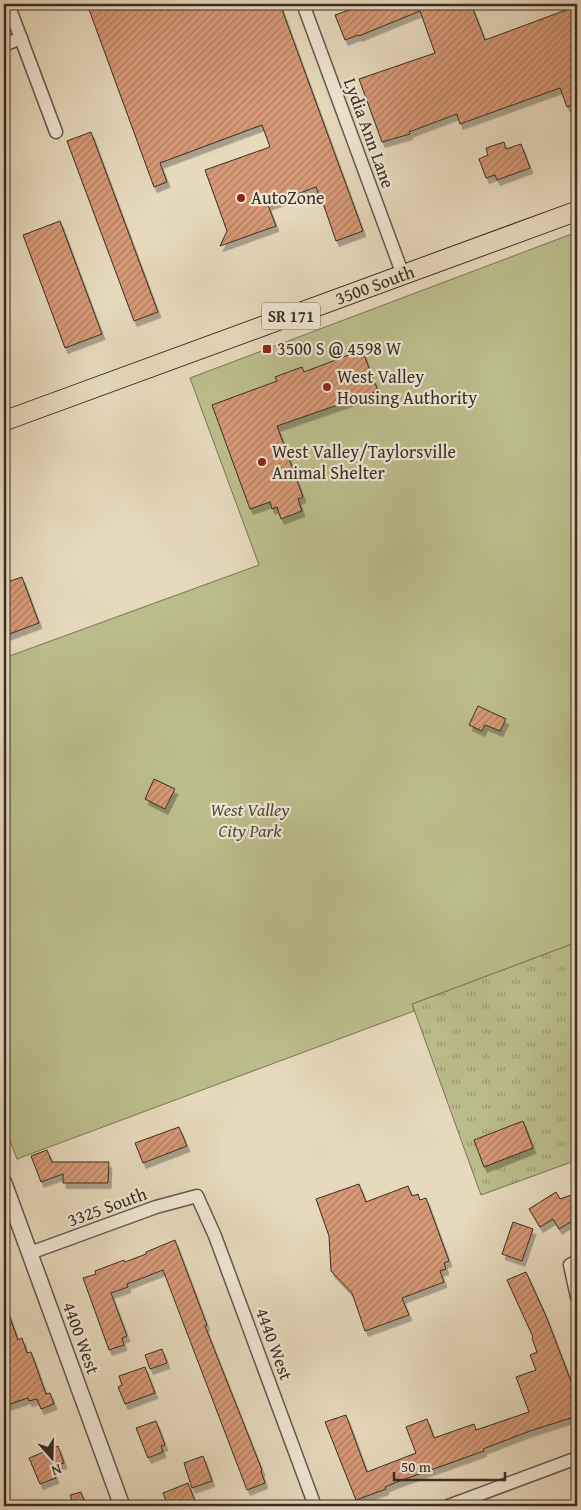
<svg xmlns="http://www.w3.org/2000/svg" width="581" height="1510" viewBox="0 0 581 1510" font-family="'Gentium Book Plus',serif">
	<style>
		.grass { fill: url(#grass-tufts); stroke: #7a7558 }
		.park { fill: #bcbd8c; stroke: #7a7558 }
		.building { fill: url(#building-hatch); stroke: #382d25; filter: url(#shadow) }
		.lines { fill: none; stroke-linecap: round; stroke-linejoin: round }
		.minor-casing { stroke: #64584b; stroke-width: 15 }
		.tertiary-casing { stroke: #64584b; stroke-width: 18 }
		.primary-casing { stroke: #382d25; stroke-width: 21 }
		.minor { stroke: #efe6d3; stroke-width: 12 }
		.tertiary { stroke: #efe6d3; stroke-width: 15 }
		.primary { stroke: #e6d9bc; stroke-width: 19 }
		.poi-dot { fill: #8f2418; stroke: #efe6d3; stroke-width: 2 }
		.labels { text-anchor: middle; stroke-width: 4.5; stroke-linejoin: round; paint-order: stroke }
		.shield { fill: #efe6d3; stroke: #6f6459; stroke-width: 1 }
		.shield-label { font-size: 16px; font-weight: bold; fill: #382d25 }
		.street-label { font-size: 18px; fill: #382d25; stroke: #efe6d3 }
		.poi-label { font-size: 18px; fill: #382d25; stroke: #efe6d3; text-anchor: start }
		.park-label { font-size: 18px; font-style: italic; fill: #524a3a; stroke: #efe6d3 }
	</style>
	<defs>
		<pattern id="grass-tufts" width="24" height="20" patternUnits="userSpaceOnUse" patternTransform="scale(1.25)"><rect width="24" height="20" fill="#bcbd8c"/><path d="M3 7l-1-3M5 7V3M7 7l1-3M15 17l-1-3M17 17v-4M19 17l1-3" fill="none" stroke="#9a9a72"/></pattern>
		<pattern id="building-hatch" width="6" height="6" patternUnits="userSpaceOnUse" patternTransform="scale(1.25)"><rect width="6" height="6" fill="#d69975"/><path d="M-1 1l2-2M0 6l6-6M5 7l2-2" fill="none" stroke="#af7d60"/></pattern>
		<filter id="shadow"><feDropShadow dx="3" dy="5.5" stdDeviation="0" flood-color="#0004"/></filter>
	</defs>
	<rect width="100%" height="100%" fill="#e6d9bc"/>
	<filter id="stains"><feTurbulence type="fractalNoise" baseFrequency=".004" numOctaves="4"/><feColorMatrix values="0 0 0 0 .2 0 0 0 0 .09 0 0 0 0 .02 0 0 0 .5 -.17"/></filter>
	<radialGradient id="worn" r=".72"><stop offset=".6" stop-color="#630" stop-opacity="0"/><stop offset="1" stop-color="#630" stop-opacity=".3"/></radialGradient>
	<path class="grass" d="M 577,942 L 577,1160 L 481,1195 L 412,1004 Z"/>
	<path class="park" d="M 577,232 L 577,942 L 412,1004 L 414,1011 L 17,1159 L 4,1125 L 4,658 L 259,565 L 190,378 Z"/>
	<g class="building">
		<path d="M 87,4 L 280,4 L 363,231 L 336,241 L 323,203 L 322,204 L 316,187 L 268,205 L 276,226 L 220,246 L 227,231 L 205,170 L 270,147 L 262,125 L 160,163 L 167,182 L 154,187 Z"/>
		<path d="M 366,4 L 471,4 L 485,40 L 577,6 L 577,103 L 567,107 L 560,88 L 460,124 L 457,114 L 409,132 L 410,134 L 382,142 L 359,79 L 435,53 L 420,11 L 359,36 L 358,35 L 345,40 L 335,15 Z"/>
		<path d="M 91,132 L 158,312 L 134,321 L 67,141 Z"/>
		<path d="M 504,142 L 506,149 L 521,144 L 530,168 L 497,180 L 495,175 L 486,178 L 479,159 L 488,155 L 486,148 Z"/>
		<path d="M 60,221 L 102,334 L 65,348 L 23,235 Z"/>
		<path d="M 362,350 L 378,391 L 277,426 L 303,497 L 298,499 L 302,511 L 281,519 L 277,507 L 272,509 L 270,502 L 250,509 L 212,405 L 277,381 L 275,377 L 302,367 L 304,372 Z"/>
		<path d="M 22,577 L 39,623 L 4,636 L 4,583 Z"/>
		<path d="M 478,706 L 506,719 L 500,731 L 485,725 L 482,731 L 469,725 Z"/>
		<path d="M 154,779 L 175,789 L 165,809 L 145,799 Z"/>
		<path d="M 523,1121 L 533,1148 L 484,1167 L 474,1140 Z"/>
		<path d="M 179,1127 L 187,1146 L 143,1163 L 135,1143 Z"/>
		<path d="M 47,1150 L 52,1162 L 109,1162 L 108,1183 L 63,1183 L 63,1174 L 41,1182 L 31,1156 Z"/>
		<path d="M 359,1184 L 366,1202 L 408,1186 L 412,1196 L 418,1194 L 420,1200 L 426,1198 L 449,1261 L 444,1263 L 446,1269 L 440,1271 L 444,1282 L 402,1298 L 409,1315 L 365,1331 L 352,1293 L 331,1271 L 329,1236 L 316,1199 Z"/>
		<path d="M 556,1192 L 560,1199 L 577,1193 L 577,1218 L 559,1229 L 553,1219 L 540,1227 L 529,1209 Z"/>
		<path d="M 513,1222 L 533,1229 L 522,1261 L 502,1254 Z"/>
		<path d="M 175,1240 L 207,1325 L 205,1326 L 262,1470 L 261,1471 L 265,1483 L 247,1490 L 163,1270 L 127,1284 L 128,1287 L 111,1293 L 127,1336 L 122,1338 L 124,1345 L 109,1350 L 83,1278 L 96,1274 L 95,1271 L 124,1260 L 125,1262 L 146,1254 L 146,1252 Z"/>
		<path d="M 526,1272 L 546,1316 L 577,1397 L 577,1416 L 530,1431 L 483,1449 L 484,1451 L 397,1482 L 385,1487 L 386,1489 L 356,1500 L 325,1422 L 346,1415 L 367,1472 L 416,1453 L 406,1427 L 427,1419 L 434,1438 L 474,1424 L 476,1430 L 529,1412 L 516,1377 L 536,1370 L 530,1355 L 537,1352 L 532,1338 L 533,1337 L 507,1280 Z"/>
		<path d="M 4,1304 L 5,1304 L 18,1340 L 22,1338 L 27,1353 L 31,1352 L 46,1394 L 50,1393 L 54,1404 L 41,1409 L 37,1399 L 29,1401 L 28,1398 L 4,1406 Z"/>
		<path d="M 162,1349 L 167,1363 L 150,1369 L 145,1355 Z"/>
		<path d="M 145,1367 L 155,1393 L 125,1404 L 118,1387 L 122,1385 L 119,1376 Z"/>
		<path d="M 156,1421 L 165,1445 L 161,1446 L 163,1452 L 148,1458 L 136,1428 Z"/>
		<path d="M 58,1446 L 64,1463 L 52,1467 L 56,1478 L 40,1484 L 29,1458 Z"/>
		<path d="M 203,1456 L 212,1481 L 192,1488 L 184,1463 Z"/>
		<path d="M 188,1483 L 197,1506 L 168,1506 L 163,1493 Z"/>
		<path d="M 81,1492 L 86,1506 L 74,1506 L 70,1495 Z"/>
	</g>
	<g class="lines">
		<defs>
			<g id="minor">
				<path d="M 8,4 L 56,132"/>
				<path d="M 303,4 L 403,275"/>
				<path d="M 4,45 L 21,38"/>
				<path d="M 30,1253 L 156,1207 L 197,1196 L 215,1236 L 315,1506"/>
				<path d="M 577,1261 L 570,1265 L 577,1297"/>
				<path d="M 448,1506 L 577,1458"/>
			</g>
			<path id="tertiary" d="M 4,1183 L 122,1506"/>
			<g id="primary">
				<path id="s1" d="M 4,421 L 577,211"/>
			</g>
		</defs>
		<use href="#minor" class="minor-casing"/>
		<use href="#tertiary" class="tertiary-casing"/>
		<use href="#primary" class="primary-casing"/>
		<use href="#minor" class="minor"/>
		<use href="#tertiary" class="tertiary"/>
		<use href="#primary" class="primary"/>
	</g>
	<g class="poi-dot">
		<circle cx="241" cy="198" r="5"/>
		<rect x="262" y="344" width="10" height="10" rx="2.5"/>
		<circle cx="327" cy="387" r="5"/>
		<circle cx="262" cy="462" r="5"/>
	</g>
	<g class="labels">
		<rect class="shield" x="262" y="302.5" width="58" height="27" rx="4"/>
		<g class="shield-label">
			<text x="291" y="322">SR 171</text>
		</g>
		<g class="street-label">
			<text transform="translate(369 133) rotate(70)" y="6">Lydia Ann Lane</text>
			<text dy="6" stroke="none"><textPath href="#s1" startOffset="395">3500 South</textPath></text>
			<text transform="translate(107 1207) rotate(-20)" y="6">3325 South</text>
			<text transform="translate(81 1338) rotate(70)" y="6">4400 West</text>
			<text transform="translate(274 1344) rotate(70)" y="6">4440 West</text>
		</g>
		<g class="poi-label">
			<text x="251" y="204">AutoZone</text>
			<text x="277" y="355">3500 S @ 4598 W</text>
			<text x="337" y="383">West Valley<tspan x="337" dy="21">Housing Authority</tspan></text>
			<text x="272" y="458">West Valley/Taylorsville<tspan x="272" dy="21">Animal Shelter</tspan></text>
		</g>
		<g class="park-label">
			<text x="250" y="816">West Valley<tspan x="250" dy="21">City Park</tspan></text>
		</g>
	</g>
	<rect width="581" height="1510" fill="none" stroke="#e6d9bc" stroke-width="20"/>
	<rect x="5" y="5" width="571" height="1500" fill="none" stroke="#382d25" stroke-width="2.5"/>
	<rect x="10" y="10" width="561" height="1490" fill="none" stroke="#382d25"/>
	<g transform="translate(52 1458) rotate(160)" stroke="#efe6d3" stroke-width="4" paint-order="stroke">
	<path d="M0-4L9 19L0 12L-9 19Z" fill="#382d25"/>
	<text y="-8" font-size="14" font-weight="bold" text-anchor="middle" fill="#382d25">N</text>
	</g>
	<path d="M394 1472v8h111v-8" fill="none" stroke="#382d25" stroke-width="2.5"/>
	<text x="401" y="1472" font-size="15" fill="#382d25" stroke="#efe6d3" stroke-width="4" paint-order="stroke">50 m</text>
	<rect width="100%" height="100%" filter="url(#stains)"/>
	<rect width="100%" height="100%" fill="url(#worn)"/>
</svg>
